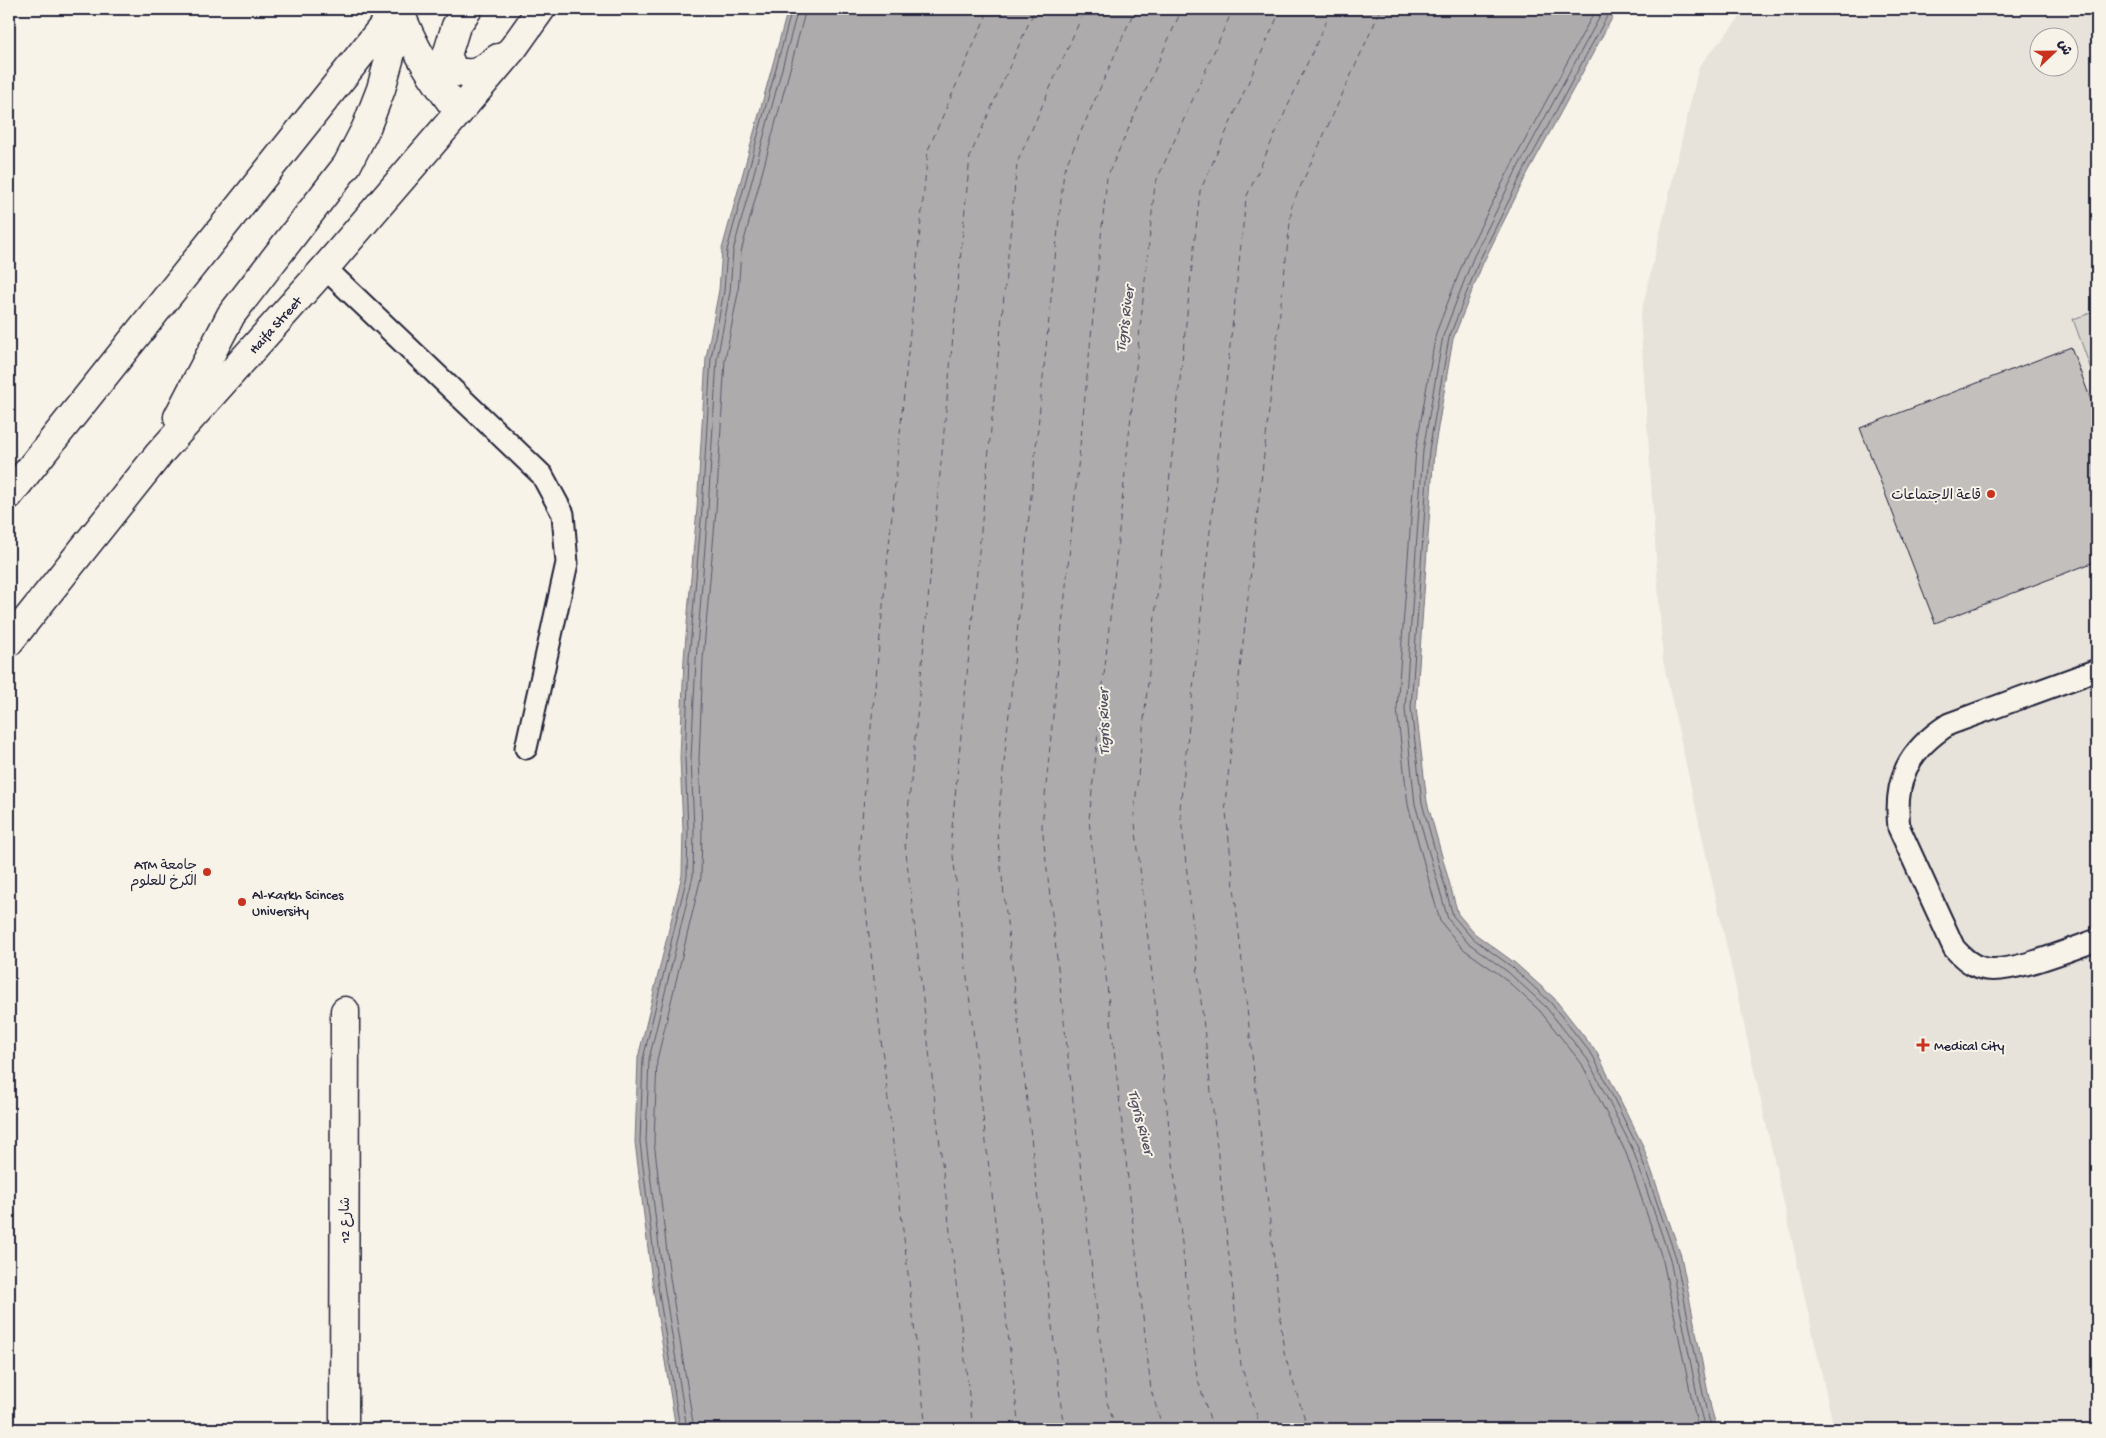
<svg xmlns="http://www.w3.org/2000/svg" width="2106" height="1438" viewBox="0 0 2106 1438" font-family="'Gochi Hand','Playpen Sans Arabic',sans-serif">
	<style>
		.built { fill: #e7e3db; fill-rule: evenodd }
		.green { fill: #d8d5cf; stroke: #7d7c85 }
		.water { fill: #aeabad; stroke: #76747f }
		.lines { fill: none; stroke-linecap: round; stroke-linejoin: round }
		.shore { stroke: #5a5969; stroke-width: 1 }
		.ferry { stroke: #535263; stroke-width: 1; stroke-dasharray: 6 5; stroke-linecap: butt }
		.building { fill: #c2bfbd; stroke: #22223b }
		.lane-casing { stroke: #22223b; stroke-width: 25 }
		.street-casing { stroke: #22223b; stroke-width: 31 }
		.secondary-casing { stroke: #22223b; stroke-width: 31 }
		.lane { stroke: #f7f3e8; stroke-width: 21 }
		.street { stroke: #f7f3e8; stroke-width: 28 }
		.secondary { stroke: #f7f3e8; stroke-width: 28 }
		.poi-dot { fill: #c8321e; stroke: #f7f3e8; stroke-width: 2 }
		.labels { text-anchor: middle; stroke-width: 4; stroke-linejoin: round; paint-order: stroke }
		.street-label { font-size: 14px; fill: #22223b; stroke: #f7f3e8 }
		.poi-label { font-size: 14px; fill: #22223b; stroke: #f7f3e8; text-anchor: end }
		.water-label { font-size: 15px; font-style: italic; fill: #535263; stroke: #f7f3e8 }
	</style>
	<rect width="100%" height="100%" fill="#f7f3e8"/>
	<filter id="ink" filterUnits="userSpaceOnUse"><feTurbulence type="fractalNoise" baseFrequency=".02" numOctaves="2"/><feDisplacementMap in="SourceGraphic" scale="10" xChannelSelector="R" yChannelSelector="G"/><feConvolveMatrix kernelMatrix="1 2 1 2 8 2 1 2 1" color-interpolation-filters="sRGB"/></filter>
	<g filter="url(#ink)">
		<path class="built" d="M 1747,9 L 2097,9 L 2097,1429 L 1834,1429 L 1663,661 L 1640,318 L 1699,66 ZM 2038,38 L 2068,38 L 2068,68 L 2038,68 Z"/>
		<path class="green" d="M 2097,311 L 2097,386 L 2073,319 Z"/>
		<path class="water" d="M 788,9 L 1617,9 L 1526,176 L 1483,263 L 1453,339 L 1434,451 L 1416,708 L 1427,802 L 1458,914 L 1474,933 L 1515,963 L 1554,998 L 1597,1053 L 1643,1146 L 1681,1256 L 1711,1408 L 1717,1429 L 676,1429 L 652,1281 L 635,1142 L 638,1058 L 682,875 L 683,829 L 680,758 L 684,659 L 697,508 L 706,358 L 719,290 L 722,249 Z"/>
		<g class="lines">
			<g class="shore">
				<path d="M 1596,9 L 1510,168 L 1466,255 L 1436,333 L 1416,449 L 1397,709 L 1408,805 L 1440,921 L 1462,948 L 1503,977 L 1540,1011 L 1582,1064 L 1626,1153 L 1663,1261 L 1698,1429"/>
				<path d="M 1604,9 L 1516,171 L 1473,258 L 1443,336 L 1423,450 L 1405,709 L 1415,804 L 1448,919 L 1467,942 L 1508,972 L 1545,1006 L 1588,1060 L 1633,1150 L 1670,1259 L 1700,1410 L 1705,1429"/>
				<path d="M 1611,9 L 1522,174 L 1479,261 L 1449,338 L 1429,450 L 1411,708 L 1422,803 L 1453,916 L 1471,937 L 1512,967 L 1550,1002 L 1593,1056 L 1638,1148 L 1676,1258 L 1706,1409 L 1712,1429"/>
				<path d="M 680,1429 L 657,1280 L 640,1142 L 643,1059 L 687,876 L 688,829 L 685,758 L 689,659 L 702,509 L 711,358 L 724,291 L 727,250 L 792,9"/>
				<path d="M 687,1429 L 663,1279 L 646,1141 L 649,1059 L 693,876 L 694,829 L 691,758 L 696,660 L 708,509 L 717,359 L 730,292 L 733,251 L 798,9"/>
				<path d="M 694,1429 L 670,1278 L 654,1141 L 657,1060 L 701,877 L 702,829 L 699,758 L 703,660 L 716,510 L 725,360 L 738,293 L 741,252 L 806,9"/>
			</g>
			<g class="ferry">
				<path d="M 926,1429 L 859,849 L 928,150 L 989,9"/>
				<path d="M 973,1429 L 905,844 L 970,156 L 1035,9"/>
				<path d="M 1019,1429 L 951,838 L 1017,163 L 1085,9"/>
				<path d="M 1066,1429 L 1062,1415 L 997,832 L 1064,170 L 1135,9"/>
				<path d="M 1116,1429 L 1107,1402 L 1042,826 L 1107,177 L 1182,9"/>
				<path d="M 1163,1429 L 1151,1390 L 1089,820 L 1155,184 L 1233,9"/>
				<path d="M 1213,1429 L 1197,1377 L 1134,814 L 1200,191 L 1281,9"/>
				<path d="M 1261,1429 L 1241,1365 L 1180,809 L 1246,198 L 1332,9"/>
				<path d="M 1308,1429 L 1284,1353 L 1225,803 L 1292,205 L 1381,9"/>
			</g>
		</g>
		<path class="building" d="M 2071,347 L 2097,416 L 2097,561 L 1935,623 L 1860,428 Z"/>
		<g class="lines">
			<defs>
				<g id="lane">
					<path d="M 325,268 L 542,475 L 563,514 L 567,563 L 526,748"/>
					<path d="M 2097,670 L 1949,724 C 1907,751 1894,780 1899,828 L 1954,948 C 1962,957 1970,965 1982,968 C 2007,976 2071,949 2097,940"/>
				</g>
				<path id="street" d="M 344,1429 L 345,1011"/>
				<g id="secondary">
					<path d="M 399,9 C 413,48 433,80 459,112"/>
					<path d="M 468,9 L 456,26 L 447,55 L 454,71 C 476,77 481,71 498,58"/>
					<path d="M 178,417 L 231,315 L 347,165 L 366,128 L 381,89 L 392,49 L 398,10"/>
					<path d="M 9,495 L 397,9"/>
					<path id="s1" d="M 9,642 L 159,454 L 325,268 L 459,112 L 514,47 L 541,9"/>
				</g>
			</defs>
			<use href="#lane" class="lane-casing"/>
			<use href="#street" class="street-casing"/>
			<use href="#secondary" class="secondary-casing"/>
			<use href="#lane" class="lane"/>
			<use href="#street" class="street"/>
			<use href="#secondary" class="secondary"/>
		</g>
	</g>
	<g class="poi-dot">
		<circle cx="1991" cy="494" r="5"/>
		<circle cx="207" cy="872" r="5"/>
		<circle cx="242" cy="902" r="5"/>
		<path d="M1920.5 1037.5h5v5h5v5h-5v5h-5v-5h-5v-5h5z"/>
	</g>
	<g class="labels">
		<g class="street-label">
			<text dy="5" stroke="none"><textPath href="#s1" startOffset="414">Haifa Street</textPath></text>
			<text transform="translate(344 1220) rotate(-90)" y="5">شارع 12</text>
		</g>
		<g class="poi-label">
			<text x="1981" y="499">قاعة الاجتماعات</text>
			<text x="197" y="869">ATM جامعة<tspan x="197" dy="16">الكرخ للعلوم</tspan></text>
			<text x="252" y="899" text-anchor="start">Al-Karkh Scinces<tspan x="252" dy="16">University</tspan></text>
			<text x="1934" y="1050" text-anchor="start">Medical City</text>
		</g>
		<g class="water-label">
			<text transform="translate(1124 319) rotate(-82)" y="5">Tigris River</text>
			<text transform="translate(1103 722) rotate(-91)" y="5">Tigris River</text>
			<text transform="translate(1142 1122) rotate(75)" y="5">Tigris River</text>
		</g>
	</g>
	<rect width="2106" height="1438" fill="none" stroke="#f7f3e8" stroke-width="30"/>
	<rect x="15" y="15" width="2076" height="1408" fill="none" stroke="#22223b" stroke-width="2" filter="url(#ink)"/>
	<g transform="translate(2054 52) rotate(68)"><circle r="24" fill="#f7f3e8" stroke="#a29fa3"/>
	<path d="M0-4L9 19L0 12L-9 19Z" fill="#c8321e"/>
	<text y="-8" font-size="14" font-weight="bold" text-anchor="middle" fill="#22223b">ش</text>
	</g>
</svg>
